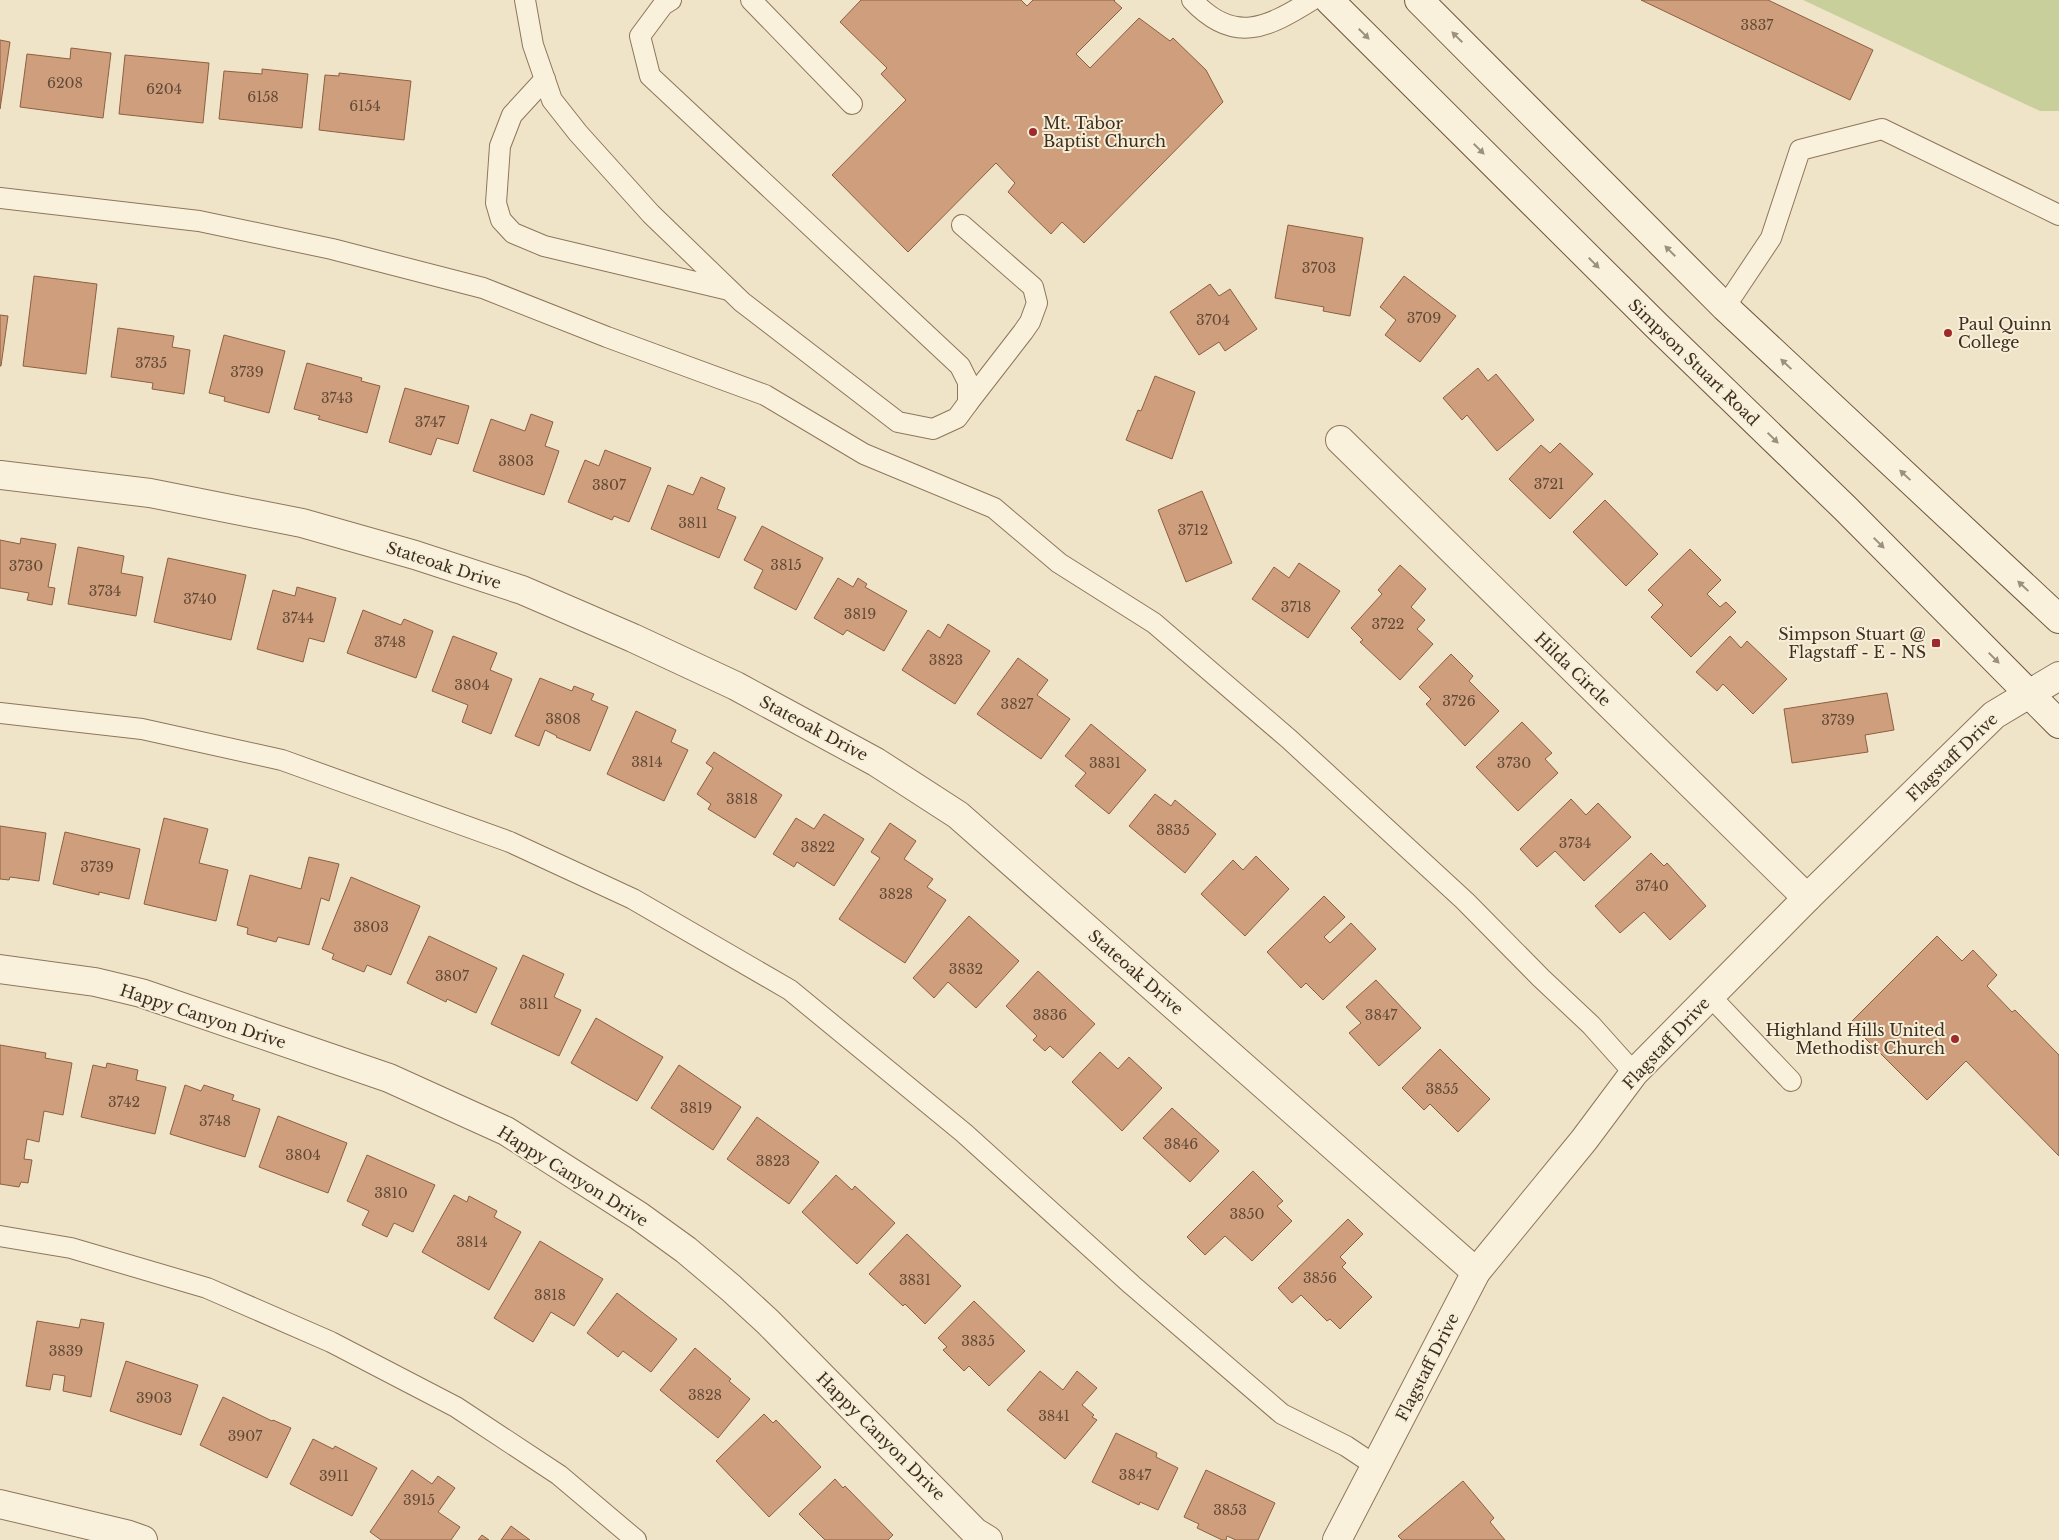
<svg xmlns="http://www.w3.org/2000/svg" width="2059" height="1540" viewBox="0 0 2059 1540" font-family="'Libre Baskerville',serif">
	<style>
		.green { fill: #c9cf9b }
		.building { fill: #cf9f7d; stroke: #8d5f41 }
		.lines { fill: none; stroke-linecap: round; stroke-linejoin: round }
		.service-casing { stroke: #8d765c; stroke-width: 22 }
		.minor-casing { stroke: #8d765c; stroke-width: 30 }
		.secondary-casing { stroke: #6f573f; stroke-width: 30 }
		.service { stroke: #faf1dc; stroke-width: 20 }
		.minor { stroke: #faf1dc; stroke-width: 28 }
		.secondary { stroke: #faf1dc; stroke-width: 28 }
		.oneway { fill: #9c907e }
		.poi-dot { fill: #9e2a2b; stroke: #f7eed8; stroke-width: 2 }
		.labels { text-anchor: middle; stroke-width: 4; stroke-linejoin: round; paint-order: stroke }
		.number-label { font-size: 14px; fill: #624a37 }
		.poi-label { font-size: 16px; fill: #3d2e20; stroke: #f7eed8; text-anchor: start }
		.street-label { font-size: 16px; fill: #3d2e20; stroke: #f7eed8 }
	</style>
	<rect width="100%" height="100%" fill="#f0e4c8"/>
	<path class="green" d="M 1803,0 L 2059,0 L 2059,111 L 2040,111 Z"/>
	<g class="building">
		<path d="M 861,0 L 1021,0 L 1027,6 L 1033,0 L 1115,0 L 1114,1 L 1122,8 L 1076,54 L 1090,68 L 1139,18 L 1170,41 L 1173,38 L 1206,70 L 1223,102 L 1084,243 L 1062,222 L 1051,234 L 1008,192 L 1015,183 L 996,163 L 908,252 L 832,175 L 906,100 L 881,74 L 887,68 L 840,22 Z"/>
		<path d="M 1641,0 L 1768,0 L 1873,50 L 1850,100 Z"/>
		<path d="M 0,40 L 10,42 L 0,109 Z"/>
		<path d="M 71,48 L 111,53 L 103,118 L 20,107 L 27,54 L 70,59 Z"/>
		<path d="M 125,55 L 209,63 L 203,123 L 119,114 Z"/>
		<path d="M 262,69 L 308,74 L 302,128 L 219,119 L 224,71 L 262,74 Z"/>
		<path d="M 339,73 L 411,81 L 404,140 L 319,130 L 325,75 L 339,76 Z"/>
		<path d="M 1288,225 L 1363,238 L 1350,316 L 1323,311 L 1324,307 L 1275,298 Z"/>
		<path d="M 34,276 L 97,284 L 86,374 L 23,366 Z"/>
		<path d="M 1404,276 L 1456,316 L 1420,362 L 1385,335 L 1396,320 L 1380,307 Z"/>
		<path d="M 1210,284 L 1219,296 L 1230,289 L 1257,329 L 1225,351 L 1219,342 L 1199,355 L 1170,312 Z"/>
		<path d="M 0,315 L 8,316 L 1,366 L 0,366 Z"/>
		<path d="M 118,328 L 174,336 L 172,347 L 190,350 L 184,394 L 152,389 L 153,383 L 111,377 Z"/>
		<path d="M 224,335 L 285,351 L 269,413 L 224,401 L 225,397 L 209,393 Z"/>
		<path d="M 307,363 L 362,378 L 361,381 L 380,386 L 367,433 L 318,419 L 320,416 L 294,409 Z"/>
		<path d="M 1478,368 L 1488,381 L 1496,374 L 1534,420 L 1497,451 L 1467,415 L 1462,420 L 1443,398 Z"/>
		<path d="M 1155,376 L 1195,392 L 1172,459 L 1126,440 L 1138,410 L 1141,411 Z"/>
		<path d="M 405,388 L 469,406 L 458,444 L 437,438 L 431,455 L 389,442 Z"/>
		<path d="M 531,414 L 553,422 L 545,446 L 559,451 L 544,495 L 473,471 L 491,419 L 525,431 Z"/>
		<path d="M 1560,443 L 1593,474 L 1550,519 L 1509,479 L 1541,445 L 1550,453 Z"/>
		<path d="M 605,450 L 651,468 L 629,522 L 614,516 L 612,520 L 568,502 L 585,460 L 599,466 Z"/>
		<path d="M 701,477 L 725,488 L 717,509 L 736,517 L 719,558 L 651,529 L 668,485 L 693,495 Z"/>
		<path d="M 1202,491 L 1232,563 L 1186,582 L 1158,510 Z"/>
		<path d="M 1605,500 L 1658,554 L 1626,586 L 1573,532 Z"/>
		<path d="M 762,526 L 823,558 L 796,610 L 754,588 L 763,570 L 744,560 Z"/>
		<path d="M 21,538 L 56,544 L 48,587 L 55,588 L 52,605 L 27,600 L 29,593 L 0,588 L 0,540 L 20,544 Z"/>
		<path d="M 78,547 L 124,556 L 121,573 L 143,577 L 136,616 L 68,604 Z"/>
		<path d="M 1690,549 L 1721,580 L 1707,594 L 1720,607 L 1726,602 L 1736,612 L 1691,657 L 1651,617 L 1663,605 L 1648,590 Z"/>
		<path d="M 168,558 L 246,575 L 231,640 L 154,622 Z"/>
		<path d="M 1299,563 L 1340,591 L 1308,638 L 1252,599 L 1274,567 L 1289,578 Z"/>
		<path d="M 1400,565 L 1426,589 L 1411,607 L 1425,620 L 1417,629 L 1433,644 L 1400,680 L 1360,642 L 1363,640 L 1351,628 L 1382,594 L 1378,590 Z"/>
		<path d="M 838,578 L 853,587 L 858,578 L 867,584 L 865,587 L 907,611 L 884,651 L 847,630 L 843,635 L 814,618 Z"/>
		<path d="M 297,587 L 336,598 L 324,642 L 309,638 L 303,662 L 257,649 L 273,590 L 295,596 Z"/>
		<path d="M 363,610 L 401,625 L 404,619 L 433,631 L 416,678 L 347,653 Z"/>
		<path d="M 948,624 L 990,651 L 955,704 L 902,670 L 928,630 L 940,638 Z"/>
		<path d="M 453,636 L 497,653 L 490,670 L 512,679 L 491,734 L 462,722 L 468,705 L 432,691 Z"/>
		<path d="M 1730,636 L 1741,648 L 1747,641 L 1787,679 L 1753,714 L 1723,684 L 1717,691 L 1696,672 Z"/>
		<path d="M 1451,654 L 1473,676 L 1469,681 L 1499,711 L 1465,746 L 1426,704 L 1431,699 L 1419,687 Z"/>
		<path d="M 1018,658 L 1048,680 L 1037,695 L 1070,719 L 1041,759 L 977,714 Z"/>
		<path d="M 540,678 L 572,691 L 574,686 L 594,694 L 591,700 L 608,707 L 590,751 L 556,737 L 557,736 L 545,730 L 539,746 L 515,736 Z"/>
		<path d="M 1887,693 L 1894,730 L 1865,735 L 1868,752 L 1792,763 L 1784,709 Z"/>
		<path d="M 636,711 L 676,730 L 671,742 L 688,750 L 664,801 L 607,774 Z"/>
		<path d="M 1522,722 L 1552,753 L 1545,759 L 1558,773 L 1518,811 L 1476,767 Z"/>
		<path d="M 1091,724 L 1146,770 L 1109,814 L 1075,786 L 1086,773 L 1065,756 Z"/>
		<path d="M 714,752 L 782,795 L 755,838 L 708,809 L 711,804 L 697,794 L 713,768 L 706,763 Z"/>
		<path d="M 1155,794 L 1171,806 L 1175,800 L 1216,834 L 1185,873 L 1129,826 Z"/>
		<path d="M 1571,799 L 1586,815 L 1598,803 L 1631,837 L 1584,881 L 1555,851 L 1537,867 L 1520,849 Z"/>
		<path d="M 824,814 L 864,839 L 834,886 L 797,862 L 794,867 L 773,854 L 796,818 L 814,829 Z"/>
		<path d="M 164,818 L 208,829 L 199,863 L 228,870 L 216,921 L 144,904 Z"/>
		<path d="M 890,823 L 916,841 L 904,859 L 933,879 L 927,887 L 946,900 L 905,963 L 839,919 L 880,858 L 871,852 Z"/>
		<path d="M 0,826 L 46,833 L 39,881 L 10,877 L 9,880 L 0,879 Z"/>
		<path d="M 65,832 L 140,849 L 129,899 L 99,892 L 99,895 L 53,884 Z"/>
		<path d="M 1651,853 L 1664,866 L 1667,863 L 1706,906 L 1670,940 L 1644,912 L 1620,933 L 1595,906 Z"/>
		<path d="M 1256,856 L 1289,889 L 1245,936 L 1201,894 L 1233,860 L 1243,870 Z"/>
		<path d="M 309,857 L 339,864 L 329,901 L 321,898 L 309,945 L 278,937 L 276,942 L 247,934 L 248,928 L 237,925 L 250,875 L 301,889 Z"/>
		<path d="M 351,877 L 420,906 L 391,975 L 367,965 L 364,972 L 332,959 L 334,954 L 322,949 Z"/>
		<path d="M 1324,896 L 1345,917 L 1324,937 L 1330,943 L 1351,923 L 1376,949 L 1323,1000 L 1306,983 L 1301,988 L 1267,952 Z"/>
		<path d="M 969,916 L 1019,961 L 976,1008 L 948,982 L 934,998 L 913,978 Z"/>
		<path d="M 429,936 L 497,968 L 476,1013 L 447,999 L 446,1002 L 407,983 Z"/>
		<path d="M 1937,936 L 1962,961 L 1973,950 L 1997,975 L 1987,986 L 2012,1012 L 2015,1010 L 2059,1055 L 2059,1156 L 1966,1061 L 1927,1100 L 1850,1023 Z"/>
		<path d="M 523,955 L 564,974 L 554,997 L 581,1010 L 559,1056 L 491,1024 Z"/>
		<path d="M 1038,971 L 1095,1024 L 1063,1058 L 1050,1046 L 1045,1051 L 1033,1040 L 1037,1036 L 1006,1006 Z"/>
		<path d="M 1376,980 L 1421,1028 L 1379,1066 L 1349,1033 L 1361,1023 L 1346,1007 Z"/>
		<path d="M 596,1018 L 663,1057 L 637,1101 L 571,1063 Z"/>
		<path d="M 0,1045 L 46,1053 L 45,1058 L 72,1063 L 63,1115 L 44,1111 L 39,1142 L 27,1139 L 24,1159 L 32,1160 L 28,1183 L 21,1182 L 19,1187 L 0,1184 Z"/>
		<path d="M 1440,1049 L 1490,1099 L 1458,1132 L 1430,1104 L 1424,1110 L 1402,1088 Z"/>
		<path d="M 1100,1052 L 1118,1069 L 1129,1057 L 1162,1088 L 1122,1131 L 1072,1082 Z"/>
		<path d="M 107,1063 L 138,1070 L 136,1080 L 166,1087 L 155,1134 L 81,1117 L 93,1065 L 106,1068 Z"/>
		<path d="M 679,1065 L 741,1107 L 713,1150 L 651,1108 Z"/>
		<path d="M 185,1085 L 201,1091 L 204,1085 L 234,1095 L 232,1100 L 260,1109 L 245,1157 L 170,1134 Z"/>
		<path d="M 1172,1108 L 1219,1151 L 1190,1182 L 1143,1138 Z"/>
		<path d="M 278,1116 L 347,1143 L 328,1193 L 259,1167 Z"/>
		<path d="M 757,1117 L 819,1162 L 789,1204 L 727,1159 Z"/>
		<path d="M 367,1155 L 435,1185 L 413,1232 L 394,1223 L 387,1237 L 362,1225 L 369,1211 L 347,1201 Z"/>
		<path d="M 1253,1171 L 1283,1201 L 1277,1206 L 1292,1221 L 1252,1261 L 1225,1236 L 1205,1255 L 1187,1237 Z"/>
		<path d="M 836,1175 L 852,1190 L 855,1186 L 895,1223 L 857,1264 L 802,1212 Z"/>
		<path d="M 454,1195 L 467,1202 L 469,1196 L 497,1211 L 494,1217 L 521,1232 L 489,1290 L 422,1252 Z"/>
		<path d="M 1348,1219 L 1363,1234 L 1340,1257 L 1346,1263 L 1342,1267 L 1372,1297 L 1340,1329 L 1330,1319 L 1327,1321 L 1301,1295 L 1292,1303 L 1278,1288 Z"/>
		<path d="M 907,1234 L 961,1286 L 925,1324 L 905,1304 L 903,1306 L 869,1274 Z"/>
		<path d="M 540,1241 L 603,1279 L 574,1326 L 551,1312 L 533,1342 L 494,1318 Z"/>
		<path d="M 617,1293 L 677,1339 L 651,1372 L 623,1351 L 618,1357 L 587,1333 Z"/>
		<path d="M 974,1301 L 1025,1351 L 989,1386 L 969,1366 L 964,1371 L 943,1350 L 947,1347 L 938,1338 Z"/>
		<path d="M 81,1319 L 104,1323 L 91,1397 L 63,1391 L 65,1376 L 53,1374 L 50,1390 L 26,1386 L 37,1321 L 79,1328 Z"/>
		<path d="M 695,1348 L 731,1379 L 729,1381 L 750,1399 L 718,1438 L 660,1390 Z"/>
		<path d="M 126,1361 L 198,1385 L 181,1435 L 110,1411 Z"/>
		<path d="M 1040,1371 L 1063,1390 L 1077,1371 L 1097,1388 L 1082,1405 L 1094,1415 L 1092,1417 L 1097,1420 L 1065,1459 L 1007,1410 Z"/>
		<path d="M 223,1397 L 272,1421 L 273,1420 L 291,1428 L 267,1478 L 200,1445 Z"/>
		<path d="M 764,1414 L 773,1423 L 776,1420 L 821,1467 L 769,1517 L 716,1461 Z"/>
		<path d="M 1116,1433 L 1157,1453 L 1156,1457 L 1178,1468 L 1158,1510 L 1140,1502 L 1139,1505 L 1092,1482 Z"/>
		<path d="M 313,1439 L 333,1449 L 335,1446 L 377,1468 L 352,1516 L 290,1484 Z"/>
		<path d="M 412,1470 L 432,1484 L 438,1476 L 455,1488 L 438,1512 L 460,1527 L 451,1540 L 381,1540 L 370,1532 Z"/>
		<path d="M 1206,1470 L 1275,1503 L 1258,1540 L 1236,1540 L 1227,1536 L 1226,1540 L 1222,1540 L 1197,1528 L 1199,1524 L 1184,1517 Z"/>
		<path d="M 835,1479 L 843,1488 L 845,1486 L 893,1535 L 888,1540 L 825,1540 L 799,1514 Z"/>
		<path d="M 1463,1481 L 1494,1518 L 1490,1522 L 1505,1540 L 1402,1540 L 1398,1536 Z"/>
		<path d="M 511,1526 L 530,1540 L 501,1540 Z"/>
		<path d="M 482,1535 L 489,1540 L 478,1540 Z"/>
	</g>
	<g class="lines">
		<defs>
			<g id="service">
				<path d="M 525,0 L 533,45 L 552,100 L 578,133 L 651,214 L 742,302 L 898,422 L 933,429 L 957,418 L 968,403 L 968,382 L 960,366 L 650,76 L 640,36 L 663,5 L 671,0"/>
				<path d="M 751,0 L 852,104"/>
				<path d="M 1192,0 C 1234,45 1267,28 1312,0"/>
				<path d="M 545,79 L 512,115 L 500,146 L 496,203 L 501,220 L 513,233 L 544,246 L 729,290"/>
				<path d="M 0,198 L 199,221 L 332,249 L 483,288 L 607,337 L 765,395 L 864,454 L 994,508 L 1059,563 L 1154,623 L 1289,739 L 1465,901 L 1541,978 L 1591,1025 L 1634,1073"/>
				<path d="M 962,225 L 1033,287 L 1037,303 L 1030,322 L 1023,332 L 968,403"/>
				<path d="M 1725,307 L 1771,238 L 1800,150 L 1882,129 L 2059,215"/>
				<path d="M 0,713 L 142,729 L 282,760 L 510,842 L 633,899 L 790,990 L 964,1133 L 1132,1285 L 1282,1414 L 1346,1446 L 1376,1466"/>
				<path d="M 1710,996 L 1791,1081"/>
				<path d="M 0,1236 L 71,1248 L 207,1288 L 331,1342 L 456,1407 L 559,1475 L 636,1540"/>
			</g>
			<g id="minor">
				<path d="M 1340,440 L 1807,898"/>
				<path d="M 0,475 L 150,493 L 302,523 L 415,555 L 522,590 L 633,638 L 736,686 L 876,762 L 958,815 L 1476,1272"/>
				<path d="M 0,969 L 95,982 L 141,993 L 389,1078 L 506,1131 L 639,1216 L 686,1250 L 731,1288 L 768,1322 L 975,1532 L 988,1540"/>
				<path d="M 0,1504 L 126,1534 L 143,1540"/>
				<path d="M 1337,1540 L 1476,1272 L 1584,1140 L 1634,1073 L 1807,898 L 1994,715 L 2059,676"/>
			</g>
			<g id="secondary">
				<path d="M 1329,0 L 1656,325 L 1845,508 L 2059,724"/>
				<path d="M 1419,0 L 1725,307 L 2059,619"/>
			</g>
		</defs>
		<use href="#service" class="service-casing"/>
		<use href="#minor" class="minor-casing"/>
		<use href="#secondary" class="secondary-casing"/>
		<use href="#service" class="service"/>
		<use href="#minor" class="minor"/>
		<use href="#secondary" class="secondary"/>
	</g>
	<defs><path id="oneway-solid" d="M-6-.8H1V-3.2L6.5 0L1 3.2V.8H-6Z" transform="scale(1.25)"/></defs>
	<g class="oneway">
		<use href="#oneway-solid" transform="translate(1364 34) rotate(45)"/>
		<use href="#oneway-solid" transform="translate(1457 37) rotate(-135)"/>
		<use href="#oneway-solid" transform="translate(1479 149) rotate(45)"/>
		<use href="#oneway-solid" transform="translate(1670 251) rotate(-135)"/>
		<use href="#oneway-solid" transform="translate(1594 263) rotate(45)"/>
		<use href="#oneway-solid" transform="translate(1786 364) rotate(-137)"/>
		<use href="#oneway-solid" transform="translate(1773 438) rotate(44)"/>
		<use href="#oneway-solid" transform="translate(1905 475) rotate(-137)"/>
		<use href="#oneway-solid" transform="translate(1879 543) rotate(45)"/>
		<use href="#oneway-solid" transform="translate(2023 586) rotate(-137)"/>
		<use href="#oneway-solid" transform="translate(1994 658) rotate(45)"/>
	</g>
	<g class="poi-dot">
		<circle cx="1033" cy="132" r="5"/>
		<circle cx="1948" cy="333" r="5"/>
		<rect x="1931" y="638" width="10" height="10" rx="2.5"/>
		<circle cx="1955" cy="1039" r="5"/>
	</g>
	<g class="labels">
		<g class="number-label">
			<text x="1757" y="30">3837</text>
			<text x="65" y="88">6208</text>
			<text x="164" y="94">6204</text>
			<text x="263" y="102">6158</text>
			<text x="365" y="111">6154</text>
			<text x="1319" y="273">3703</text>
			<text x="1424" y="323">3709</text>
			<text x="1213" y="325">3704</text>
			<text x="151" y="368">3735</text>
			<text x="247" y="377">3739</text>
			<text x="337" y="403">3743</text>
			<text x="430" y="427">3747</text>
			<text x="516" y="466">3803</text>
			<text x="1549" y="489">3721</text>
			<text x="609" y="490">3807</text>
			<text x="693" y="528">3811</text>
			<text x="1193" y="535">3712</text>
			<text x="786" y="570">3815</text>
			<text x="26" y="571">3730</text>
			<text x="105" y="596">3734</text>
			<text x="200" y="604">3740</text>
			<text x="1296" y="612">3718</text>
			<text x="860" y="619">3819</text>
			<text x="298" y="623">3744</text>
			<text x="1388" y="629">3722</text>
			<text x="390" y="647">3748</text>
			<text x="946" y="665">3823</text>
			<text x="472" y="690">3804</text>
			<text x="1459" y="706">3726</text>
			<text x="1017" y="709">3827</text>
			<text x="563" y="724">3808</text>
			<text x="1838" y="725">3739</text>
			<text x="647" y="767">3814</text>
			<text x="1105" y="768">3831</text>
			<text x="1514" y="768">3730</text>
			<text x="742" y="804">3818</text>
			<text x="1173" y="835">3835</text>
			<text x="1575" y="848">3734</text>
			<text x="818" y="852">3822</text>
			<text x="97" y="872">3739</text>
			<text x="1652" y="891">3740</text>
			<text x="896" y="899">3828</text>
			<text x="371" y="932">3803</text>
			<text x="966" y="974">3832</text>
			<text x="452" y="981">3807</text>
			<text x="534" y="1009">3811</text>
			<text x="1050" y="1020">3836</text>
			<text x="1381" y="1020">3847</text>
			<text x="1442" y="1094">3855</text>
			<text x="124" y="1107">3742</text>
			<text x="696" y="1113">3819</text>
			<text x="215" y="1126">3748</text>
			<text x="1181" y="1149">3846</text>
			<text x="303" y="1160">3804</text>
			<text x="773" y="1166">3823</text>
			<text x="391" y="1198">3810</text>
			<text x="1247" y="1219">3850</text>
			<text x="472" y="1247">3814</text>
			<text x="1320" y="1283">3856</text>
			<text x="915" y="1285">3831</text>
			<text x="550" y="1300">3818</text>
			<text x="978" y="1346">3835</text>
			<text x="66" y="1356">3839</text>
			<text x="705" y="1400">3828</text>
			<text x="154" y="1403">3903</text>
			<text x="1054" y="1421">3841</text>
			<text x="245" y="1441">3907</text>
			<text x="1135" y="1480">3847</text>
			<text x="334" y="1481">3911</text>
			<text x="419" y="1505">3915</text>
			<text x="1230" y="1515">3853</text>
		</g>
		<g class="poi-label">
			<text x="1043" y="129">Mt. Tabor<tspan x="1043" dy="18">Baptist Church</tspan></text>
			<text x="1958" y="330">Paul Quinn<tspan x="1958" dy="18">College</tspan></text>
			<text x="1926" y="640" text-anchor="end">Simpson Stuart @<tspan x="1926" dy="18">Flagstaff - E - NS</tspan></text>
			<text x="1945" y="1036" text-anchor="end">Highland Hills United<tspan x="1945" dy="18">Methodist Church</tspan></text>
		</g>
		<g class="street-label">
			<text transform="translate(1694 362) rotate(44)" y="6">Simpson Stuart Road</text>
			<text transform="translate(444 565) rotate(18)" y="6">Stateoak Drive</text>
			<text transform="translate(1573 669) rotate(44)" y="6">Hilda Circle</text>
			<text transform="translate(814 728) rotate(28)" y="6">Stateoak Drive</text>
			<text transform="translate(1952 757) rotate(-44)" y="6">Flagstaff Drive</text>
			<text transform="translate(1136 972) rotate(41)" y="6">Stateoak Drive</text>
			<text transform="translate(203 1016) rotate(18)" y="6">Happy Canyon Drive</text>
			<text transform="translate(1666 1043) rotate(-47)" y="6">Flagstaff Drive</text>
			<text transform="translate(573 1176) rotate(32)" y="6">Happy Canyon Drive</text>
			<text transform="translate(1427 1367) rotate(-63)" y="6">Flagstaff Drive</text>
			<text transform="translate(881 1436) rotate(45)" y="6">Happy Canyon Drive</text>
		</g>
	</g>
</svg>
